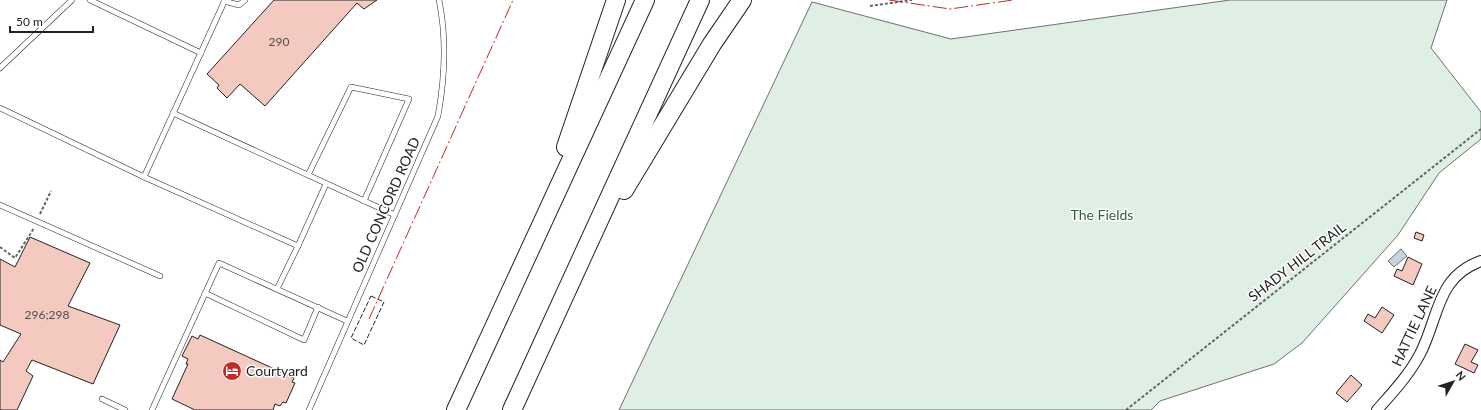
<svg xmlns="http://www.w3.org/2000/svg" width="1481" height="410" viewBox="0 0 1481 410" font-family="Lato,sans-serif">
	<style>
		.green { fill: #e0efe3; stroke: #6f6f6f }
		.water { fill: #c7d3dd; stroke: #6f6f6f }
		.building { fill: #f3c9c0; stroke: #222 }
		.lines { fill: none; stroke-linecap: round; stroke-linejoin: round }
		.service-casing { stroke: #222; stroke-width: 6 }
		.minor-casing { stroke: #222; stroke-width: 12 }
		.motorway-casing { stroke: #222; stroke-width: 20 }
		.path { stroke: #646464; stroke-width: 2; stroke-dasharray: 3 2; stroke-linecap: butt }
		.service { stroke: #fff; stroke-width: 5 }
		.minor { stroke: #fff; stroke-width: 10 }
		.motorway { stroke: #fff; stroke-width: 18 }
		.fence { stroke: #222; stroke-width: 1; stroke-dasharray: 5 2; stroke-linecap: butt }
		.power { stroke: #c62828; stroke-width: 1; stroke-dasharray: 14 3 2 3; stroke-linecap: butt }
		.labels { text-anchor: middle; stroke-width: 3; stroke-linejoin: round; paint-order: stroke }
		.number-label { font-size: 12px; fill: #564c4a }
		.street-label { font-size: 14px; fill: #222; stroke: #fff }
		.park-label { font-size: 14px; fill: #2f5e38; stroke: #fff }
		.poi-label { font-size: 14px; fill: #222; stroke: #fff; text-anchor: start }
	</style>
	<rect width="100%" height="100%" fill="#fff"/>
	<path class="green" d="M 1230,0 L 1447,0 L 1431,48 L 1481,112 L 1481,139 L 1439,173 L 1398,235 L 1302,343 L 1274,364 L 1160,401 L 1151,410 L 619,410 L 812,2 L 951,39 Z"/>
	<path class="water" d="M 1401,249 L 1407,256 L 1394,267 L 1388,261 Z"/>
	<g class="building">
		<path d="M 274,0 L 377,0 L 364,9 L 357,3 L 265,106 L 240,84 L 227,98 L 217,88 L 219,85 L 207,74 Z"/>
		<path d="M 1416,232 L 1424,235 L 1422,241 L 1414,238 Z"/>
		<path d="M 30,237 L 90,263 L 68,306 L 120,325 L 93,384 L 32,360 L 26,371 L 33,376 L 17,410 L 0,410 L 0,360 L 3,362 L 21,334 L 0,325 L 0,259 L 15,267 Z"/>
		<path d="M 1408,257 L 1422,264 L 1413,285 L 1394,276 L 1397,269 L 1402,271 Z"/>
		<path d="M 1382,307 L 1394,315 L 1382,333 L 1364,321 L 1368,314 L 1375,318 Z"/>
		<path d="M 200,335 L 294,378 L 292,382 L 295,383 L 286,403 L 283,402 L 280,406 L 275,404 L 273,410 L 195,410 L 172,399 L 188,364 L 186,364 L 188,359 L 182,356 L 192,336 L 198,339 Z"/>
		<path d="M 1465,344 L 1478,350 L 1471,362 L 1478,365 L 1474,373 L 1455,364 Z"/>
		<path d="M 1351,375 L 1362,385 L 1347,402 L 1336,393 Z"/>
	</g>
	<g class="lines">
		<defs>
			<g id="service">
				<path d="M 90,0 L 201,53"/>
				<path d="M 224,1 L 239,5 L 245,0"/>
				<path d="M 0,68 L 72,0"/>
				<path d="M 0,108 L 144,177 L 298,246 L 326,184"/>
				<path d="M 173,113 L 395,215"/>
				<path d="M 308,175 L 351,87 L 409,99 L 364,201"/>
				<path d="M 144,177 L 225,0"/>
				<path d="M 0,205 L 160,276"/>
				<path d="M 277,289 L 298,246"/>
				<path d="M 205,293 L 304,340 L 318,307"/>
				<path d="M 102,399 L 125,410"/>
				<path d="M 152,410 L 219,263 L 347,321"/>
				<path d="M 309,410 L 438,116 C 445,77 447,39 439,0"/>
			</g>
			<path id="minor" d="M 1377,410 C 1393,392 1409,375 1420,354 C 1439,318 1436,277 1481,261"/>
			<g id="motorway">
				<path d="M 566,147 L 616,0"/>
				<path d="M 624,190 L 712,44 L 742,0"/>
				<path d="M 456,410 L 645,0"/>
				<path d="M 512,410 L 700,0"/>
			</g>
		</defs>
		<use href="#service" class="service-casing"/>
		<use href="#minor" class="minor-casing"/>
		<use href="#motorway" class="motorway-casing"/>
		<g class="path">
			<path d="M 870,6 L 912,0"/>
			<path d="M 40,214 L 51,191"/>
			<path d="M 0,247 L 15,258 L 34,228"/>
			<path d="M 1126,410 L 1481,129"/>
		</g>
		<use href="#service" class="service"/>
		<use href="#minor" class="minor"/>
		<use href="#motorway" class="motorway"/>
		<path class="fence" d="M 371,296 L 384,302 L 364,345 L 351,338 Z"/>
		<g class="power">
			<path d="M 889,0 L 950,9 L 1013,0"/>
			<path d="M 369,319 L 513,0"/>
		</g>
	</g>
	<defs>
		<symbol id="hotel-disc" viewBox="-11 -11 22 22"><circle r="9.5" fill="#c62828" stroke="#fff"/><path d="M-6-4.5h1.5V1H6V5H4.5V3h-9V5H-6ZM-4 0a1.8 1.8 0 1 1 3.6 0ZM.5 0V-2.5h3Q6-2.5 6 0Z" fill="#fff"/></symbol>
	</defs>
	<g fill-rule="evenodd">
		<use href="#hotel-disc" x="221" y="360" width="22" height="22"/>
	</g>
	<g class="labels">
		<g class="number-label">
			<text x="279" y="46">290</text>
			<text x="47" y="319">296;298</text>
		</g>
		<g class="street-label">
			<text transform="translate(386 205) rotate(-66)" y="5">OLD CONCORD ROAD</text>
			<text transform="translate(1297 262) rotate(-38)" y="5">SHADY HILL TRAIL</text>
			<text transform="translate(1414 326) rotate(-65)" y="5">HATTIE LANE</text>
		</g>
		<g class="park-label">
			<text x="1102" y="220">The Fields</text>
		</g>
		<g class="poi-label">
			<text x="246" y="376">Courtyard</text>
		</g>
	</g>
	<g transform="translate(1453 382) rotate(51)" stroke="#ffffff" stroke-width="3" paint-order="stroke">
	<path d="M0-3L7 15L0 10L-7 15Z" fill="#222222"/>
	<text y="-6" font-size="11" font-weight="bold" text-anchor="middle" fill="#222222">N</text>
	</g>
	<path d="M10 26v6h83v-6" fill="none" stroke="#222222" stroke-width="2"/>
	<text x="16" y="26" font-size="12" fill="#222222" stroke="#ffffff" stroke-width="3" paint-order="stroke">50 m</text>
</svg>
